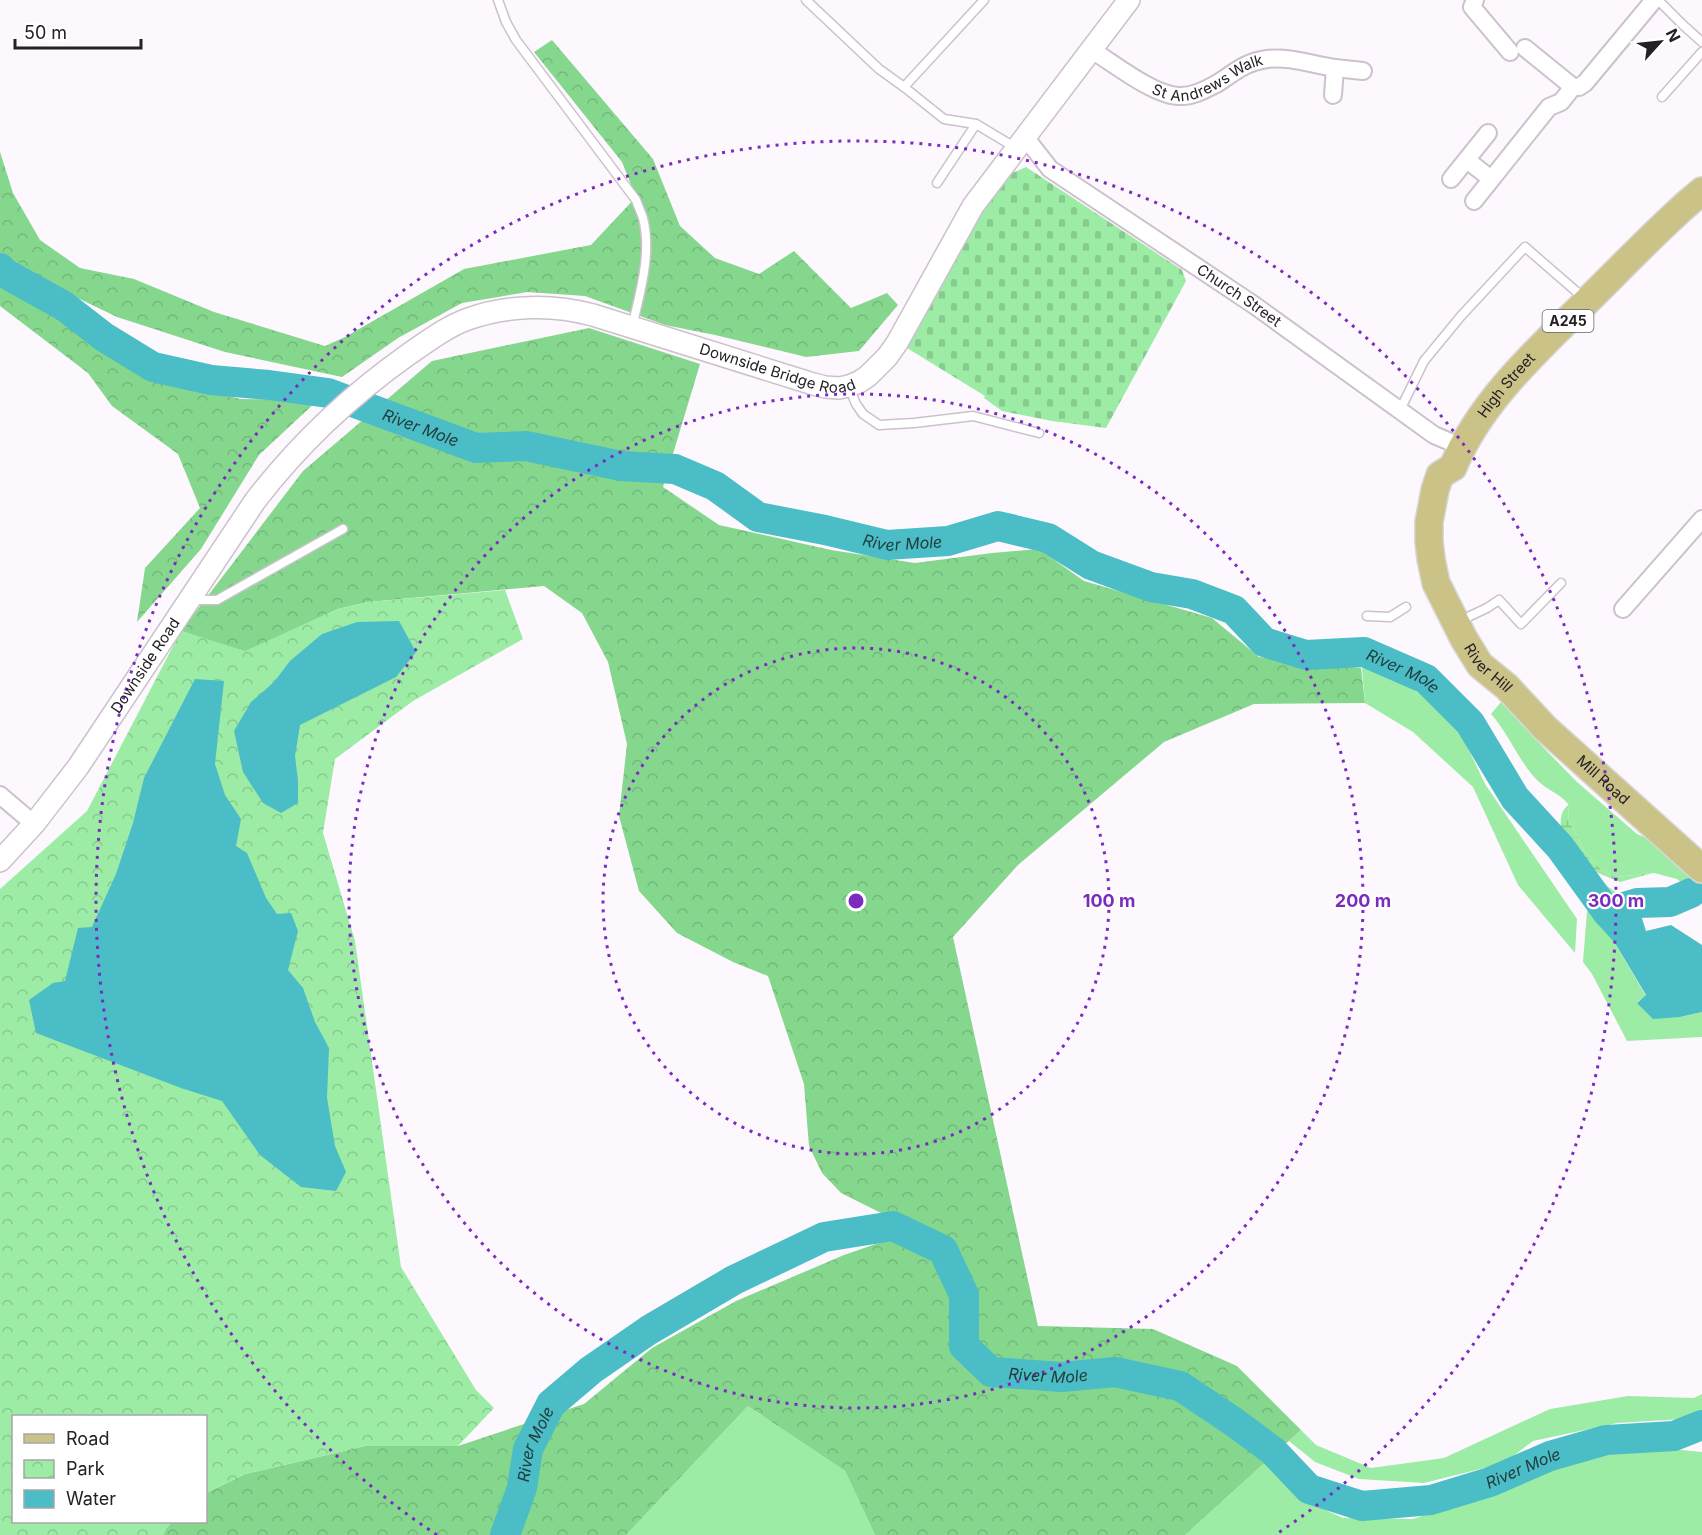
<svg xmlns="http://www.w3.org/2000/svg" width="1702" height="1535" viewBox="0 0 1702 1535" font-family="Inter,sans-serif">
	<style>
		.grass { fill: #9ceca5 }
		.forest { fill: url(#forest-crowns) }
		.wetland { fill: url(#wetland-marsh) }
		.cemetery { fill: url(#cemetery-stones) }
		.park { fill: url(#park-crowns) }
		.water { fill: #4abdc6 }
		.lines { fill: none; stroke-linecap: round; stroke-linejoin: round }
		.river { stroke: #4abdc6; stroke-width: 30 }
		.service-casing { stroke: #ccc1cd; stroke-width: 11 }
		.minor-casing { stroke: #ccc1cd; stroke-width: 20 }
		.tertiary-casing { stroke: #ccc1cd; stroke-width: 24 }
		.primary-casing { stroke: #d8d7d8; stroke-width: 30 }
		.service { stroke: #fff; stroke-width: 8 }
		.minor { stroke: #fff; stroke-width: 16 }
		.tertiary { stroke: #fff; stroke-width: 21 }
		.primary { stroke: #cbc288; stroke-width: 27 }
		.ring { fill: none; stroke: #7b2cbf; stroke-width: 3; stroke-dasharray: 3 6 }
		.labels { text-anchor: middle; stroke-width: 4.5; stroke-linejoin: round; paint-order: stroke }
		.shield { fill: #fff; stroke: #666366; stroke-width: 1.5 }
		.shield-label { font-size: 14px; font-weight: bold; fill: #242025 }
		.street-label { font-size: 15px; fill: #242025; stroke: #fff }
		.water-label { font-size: 16px; font-style: italic; fill: #233c3e; stroke: #fff }
		.centre { fill: #7b2cbf; stroke: #fff; stroke-width: 3 }
		.ring-label { font-size: 18px; text-anchor: middle; font-weight: bold; fill: #7b2cbf; stroke: #fff; stroke-width: 4.5; stroke-linejoin: round; paint-order: stroke }
	</style>
	<defs>
		<pattern id="forest-crowns" width="20" height="18" patternUnits="userSpaceOnUse" patternTransform="scale(1.5)"><rect width="20" height="18" fill="#85d78e"/><path d="M2 6a3 3 0 1 1 6 0M12 15a3 3 0 1 1 6 0" fill="none" stroke="#73b87a"/></pattern>
		<pattern id="wetland-marsh" width="20" height="14" patternUnits="userSpaceOnUse" patternTransform="scale(1.5)"><rect width="20" height="14" fill="#9ceca5"/><path d="M1 5h8M5 5V1M11 12h8M15 12V8" fill="none" stroke="#86ca8e"/></pattern>
		<pattern id="cemetery-stones" width="16" height="16" patternUnits="userSpaceOnUse" patternTransform="scale(1.5)"><rect width="16" height="16" fill="#9ceca5"/><path d="M2 7V4a2 2 0 0 1 4 0v3zM10 15v-3a2 2 0 0 1 4 0v3z" fill="#86ca8e"/></pattern>
		<pattern id="park-crowns" width="20" height="18" patternUnits="userSpaceOnUse" patternTransform="scale(1.5)"><rect width="20" height="18" fill="#9ceca5"/><path d="M2 6a3 3 0 1 1 6 0M12 15a3 3 0 1 1 6 0" fill="none" stroke="#86ca8e"/></pattern>
	</defs>
	<rect width="100%" height="100%" fill="#fdf8fd"/>
	<g class="grass">
		<path d="M 1362,668 L 1387,672 L 1427,698 L 1459,729 L 1485,784 L 1577,919 L 1575,953 L 1518,885 L 1473,787 L 1413,732 L 1365,703 Z"/>
		<path d="M 1501,702 L 1541,745 L 1577,782 L 1637,834 L 1653,841 L 1696,882 L 1689,889 L 1677,879 L 1654,873 L 1616,877 L 1601,870 L 1585,852 L 1568,818 L 1569,805 C 1559,792 1547,791 1536,779 C 1518,760 1509,734 1491,714 Z"/>
		<path d="M 1587,911 L 1597,913 L 1646,996 L 1637,1002 L 1680,1017 L 1702,1012 L 1702,1037 L 1627,1041 L 1592,974 L 1583,962 Z"/>
		<path d="M 1702,1394 L 1702,1410 L 1684,1419 L 1617,1423 L 1533,1441 L 1504,1463 L 1424,1483 L 1359,1479 L 1315,1462 L 1289,1441 L 1301,1430 L 1316,1445 L 1371,1468 L 1444,1458 L 1550,1409 L 1628,1396 L 1694,1398 Z"/>
		<path d="M 748,1406 L 845,1471 L 875,1535 L 626,1535 Z"/>
		<path d="M 1671,1449 L 1702,1452 L 1702,1535 L 1185,1535 L 1268,1460 L 1299,1498 L 1343,1518 L 1413,1519 L 1477,1498 L 1580,1460 L 1621,1450 Z"/>
	</g>
	<g class="forest">
		<path d="M 552,40 L 653,159 L 680,226 L 715,258 L 759,274 L 794,251 L 851,308 L 887,293 L 898,305 L 859,351 L 806,357 L 715,335 L 665,325 L 585,296 L 527,292 L 462,303 L 398,338 L 342,377 L 225,352 L 117,317 L 7,264 L 0,256 L 0,152 L 13,193 L 40,240 L 80,268 L 134,279 L 214,312 L 325,346 L 345,337 L 464,269 L 591,245 L 636,197 L 622,162 L 534,52 Z"/>
		<path d="M 0,282 L 54,310 L 156,380 L 241,399 L 318,400 L 259,455 L 201,549 L 137,622 L 145,568 L 200,508 L 178,454 L 112,406 L 88,373 L 0,306 Z"/>
		<path d="M 589,328 L 700,364 L 663,487 L 719,525 L 831,550 L 915,563 L 992,553 L 1039,549 L 1084,581 L 1212,618 L 1259,657 L 1361,668 L 1365,703 L 1254,704 L 1164,742 L 1018,865 L 953,937 L 1038,1326 L 1153,1329 L 1237,1366 L 1301,1430 L 1185,1535 L 875,1535 L 845,1471 L 748,1406 L 626,1535 L 163,1535 L 166,1528 L 172,1522 L 206,1522 L 206,1493 L 245,1474 L 365,1446 L 458,1446 L 584,1404 L 652,1348 L 736,1301 L 844,1255 L 890,1239 L 889,1217 L 841,1193 L 822,1173 L 809,1146 L 804,1084 L 768,976 L 733,962 L 677,933 L 639,891 L 619,816 L 627,744 L 608,662 L 582,613 L 544,586 L 368,602 L 338,609 L 245,652 L 181,631 L 303,471 L 432,361 Z"/>
	</g>
	<g class="wetland">
		<path d="M 1569,805 L 1568,818 L 1585,852 L 1601,870 L 1616,877 L 1653,873 L 1620,882 L 1598,873 L 1578,858 L 1564,857 L 1556,848 C 1557,843 1560,838 1560,833 C 1562,822 1558,812 1569,805 Z"/>
		<path d="M 1577,876 L 1600,881 L 1631,903 L 1601,912 L 1594,900 L 1574,882 Z"/>
	</g>
	<path class="cemetery" d="M 1026,167 L 1182,270 L 1186,281 L 1106,428 L 1052,421 L 1002,411 L 984,398 L 985,396 L 907,348 L 982,210 L 1010,174 Z"/>
	<path class="park" d="M 505,590 L 523,639 L 413,701 L 335,759 L 323,833 L 355,941 L 401,1267 L 476,1390 L 494,1408 L 458,1446 L 365,1446 L 245,1474 L 206,1493 L 206,1416 L 14,1416 L 14,1522 L 172,1522 L 166,1528 L 163,1535 L 0,1535 L 0,889 L 87,811 L 181,631 L 245,651 L 338,609 L 368,602 Z"/>
	<g class="water">
		<path d="M 399,621 L 416,652 L 396,677 L 300,725 L 295,756 L 298,781 L 298,803 L 281,813 L 263,803 L 243,772 L 234,731 L 251,702 L 274,682 L 290,661 L 322,634 L 357,622 Z"/>
		<path d="M 195,679 L 224,681 L 215,764 L 225,795 L 241,819 L 236,846 L 247,853 L 266,898 L 277,914 L 291,913 L 298,931 L 288,970 L 303,988 L 315,1022 L 329,1048 L 327,1098 L 335,1146 L 346,1172 L 336,1191 L 301,1187 L 260,1155 L 222,1101 L 181,1088 L 36,1033 L 29,1000 L 53,983 L 65,981 L 78,928 L 92,927 L 116,874 L 133,823 L 144,778 Z"/>
		<path d="M 1634,893 L 1646,931 L 1671,925 L 1702,945 L 1702,1012 L 1680,1017 L 1653,1019 L 1637,1003 L 1646,995 L 1597,913 Z"/>
	</g>
	<g class="lines">
		<g class="river">
			<path id="s1" d="M 0,268 L 6,274 L 64,306 L 104,337 L 153,367 L 211,380 L 269,385 L 328,393 L 476,448 L 526,446 L 621,466 L 675,469 L 715,486 L 758,517 L 825,530 L 887,545 L 948,541 L 998,526 L 1048,538 L 1091,565 L 1151,587 L 1192,594 L 1234,610 L 1264,642 L 1306,655 L 1364,652 L 1426,679 L 1470,723 L 1515,798 L 1560,847 L 1607,912 L 1641,949 L 1686,977 L 1702,983"/>
			<path d="M 1607,912 L 1637,903 L 1670,902 L 1691,893"/>
			<path id="s2" d="M 505,1535 L 522,1488 L 528,1449 L 551,1404 L 591,1370 L 649,1330 L 734,1280 L 824,1237 L 893,1226 L 943,1250 L 964,1295 L 964,1346 L 991,1372 L 1062,1377 L 1115,1372 L 1180,1386 L 1231,1420 L 1273,1451 L 1309,1489 L 1362,1506 L 1431,1500 L 1490,1482 L 1550,1456 L 1606,1440 L 1674,1436 L 1702,1425"/>
		</g>
		<defs>
			<g id="service">
				<path d="M 498,0 L 506,22 L 516,40 L 636,200 C 638,206 641,212 643,218 C 652,253 640,293 632,327"/>
				<path d="M 806,0 L 879,69 L 904,87"/>
				<path d="M 984,0 L 904,87 L 944,119 L 976,124 L 1016,148"/>
				<path d="M 1658,0 L 1683,25 L 1702,42"/>
				<path d="M 1662,97 L 1702,52"/>
				<path d="M 937,183 L 976,124"/>
				<path d="M 849,387 L 856,404 L 863,414 L 879,425 L 914,423 L 973,416 L 1039,433"/>
				<path d="M 1400,410 L 1424,361 L 1461,316 L 1525,247 L 1585,299"/>
				<path d="M 193,600 L 217,600 L 343,529"/>
				<path d="M 1367,616 L 1390,617 L 1406,607"/>
				<path d="M 1470,616 L 1487,608 L 1499,600 L 1521,624 L 1561,583"/>
			</g>
			<g id="minor">
				<path d="M 1475,0 L 1472,7 L 1510,52"/>
				<path d="M 1525,48 L 1573,87"/>
				<path id="s3" d="M 1090,49 C 1112,62 1154,96 1179,96 C 1193,97 1206,89 1218,83 C 1235,72 1245,62 1267,59 C 1290,56 1313,65 1335,68 C 1344,69 1354,70 1363,71"/>
				<path d="M 1333,95 L 1335,68"/>
				<path id="s4" d="M 1025,137 L 1050,169 L 1254,305 L 1434,435 L 1462,447"/>
				<path d="M 1467,160 L 1491,179"/>
				<path d="M 1451,179 L 1488,133"/>
				<path d="M 1474,201 L 1549,107 L 1561,102 L 1573,87 L 1579,87 L 1585,83 L 1654,0"/>
				<path d="M 1623,609 L 1702,519"/>
				<path d="M 0,795 L 34,824"/>
			</g>
			<g id="tertiary">
				<path id="s5" d="M 0,861 L 34,824 L 78,767 L 255,501 C 298,445 351,395 409,354 C 428,341 446,327 468,319 C 508,305 552,304 593,315 L 810,383 L 825,387 L 839,388 L 849,386 L 859,382 L 868,376 L 887,357 L 897,343 L 973,206 L 1129,0"/>
			</g>
			<g id="primary">
				<path id="s6" d="M 1453,467 L 1440,475 L 1435,490 L 1429,522 L 1429,541 L 1431,559 L 1436,583 L 1464,639 L 1480,665 L 1507,687 L 1545,728 L 1702,869"/>
				<path id="s7" d="M 1453,467 C 1479,405 1530,357 1577,311 C 1611,278 1643,244 1678,212 C 1686,204 1694,198 1702,191"/>
			</g>
		</defs>
		<use href="#service" class="service-casing"/>
		<use href="#minor" class="minor-casing"/>
		<use href="#tertiary" class="tertiary-casing"/>
		<use href="#primary" class="primary-casing"/>
		<use href="#service" class="service"/>
		<use href="#minor" class="minor"/>
		<use href="#tertiary" class="tertiary"/>
		<use href="#primary" class="primary"/>
	</g>
	<g class="ring">
		<circle cx="856" cy="901" r="253"/>
		<circle cx="856" cy="901" r="507"/>
		<path d="M437 1535A760 760 0 1 1 1275 1535"/>
	</g>
	<g class="labels">
		<rect class="shield" x="1542.5" y="310" width="51" height="22" rx="4.5"/>
		<g class="shield-label">
			<text x="1568" y="326">A245</text>
		</g>
		<g class="street-label">
			<text dy="5" stroke="none"><textPath href="#s3" startOffset="134">St Andrews Walk</textPath></text>
			<text dy="5" stroke="none"><textPath href="#s4" startOffset="268">Church Street</textPath></text>
			<text dy="5" stroke="none"><textPath href="#s5" startOffset="1044">Downside Bridge Road</textPath></text>
			<text dy="5" stroke="none"><textPath href="#s7" startOffset="98">High Street</textPath></text>
			<text dy="5" stroke="none"><textPath href="#s6" startOffset="226">River Hill</textPath></text>
			<text dy="5" stroke="none"><textPath href="#s5" startOffset="244">Downside Road</textPath></text>
			<text dy="5" stroke="none"><textPath href="#s6" startOffset="387">Mill Road</textPath></text>
		</g>
		<g class="water-label">
			<text dy="6" stroke="none"><textPath href="#s1" startOffset="459">River Mole</textPath></text>
			<text dy="6" stroke="none"><textPath href="#s1" startOffset="963">River Mole</textPath></text>
			<text dy="6" stroke="none"><textPath href="#s1" startOffset="1503">River Mole</textPath></text>
			<text dy="6" stroke="none"><textPath href="#s2" startOffset="782">River Mole</textPath></text>
			<text dy="6" stroke="none"><textPath href="#s2" startOffset="96">River Mole</textPath></text>
			<text dy="6" stroke="none"><textPath href="#s2" startOffset="1304">River Mole</textPath></text>
		</g>
	</g>
	<circle cx="856" cy="901" r="9" class="centre"/>
	<g class="ring-label">
		<text x="1109" y="907">100 m</text>
		<text x="1363" y="907">200 m</text>
		<text x="1616" y="907">300 m</text>
	</g>
	<rect x="12" y="1415" width="195" height="108" fill="#ffffff" stroke="#a7a6a8" stroke-width="1.5"/>
	<rect x="24" y="1434" width="30" height="9" fill="#cbc288" stroke="#a7a6a8" stroke-width="1.5"/>
	<text x="66" y="1445" font-size="18" fill="#242025">Road</text>
	<rect x="24" y="1460" width="30" height="18" fill="url(#park-crowns)" stroke="#a7a6a8" stroke-width="1.5"/>
	<text x="66" y="1475" font-size="18" fill="#242025">Park</text>
	<rect x="24" y="1490" width="30" height="18" fill="#4abdc6" stroke="#a7a6a8" stroke-width="1.5"/>
	<text x="66" y="1505" font-size="18" fill="#242025">Water</text>
	<g transform="translate(1660 42) rotate(63)" stroke="#ffffff" stroke-width="4.5" paint-order="stroke">
	<path d="M0-4.5L10 22L0 15L-10 22Z" fill="#242025"/>
	<text y="-9" font-size="16" font-weight="bold" text-anchor="middle" fill="#242025">N</text>
	</g>
	<path d="M15 39v9h126v-9" fill="none" stroke="#242025" stroke-width="3"/>
	<text x="24" y="39" font-size="18" fill="#242025" stroke="#ffffff" stroke-width="4.5" paint-order="stroke">50 m</text>
</svg>
